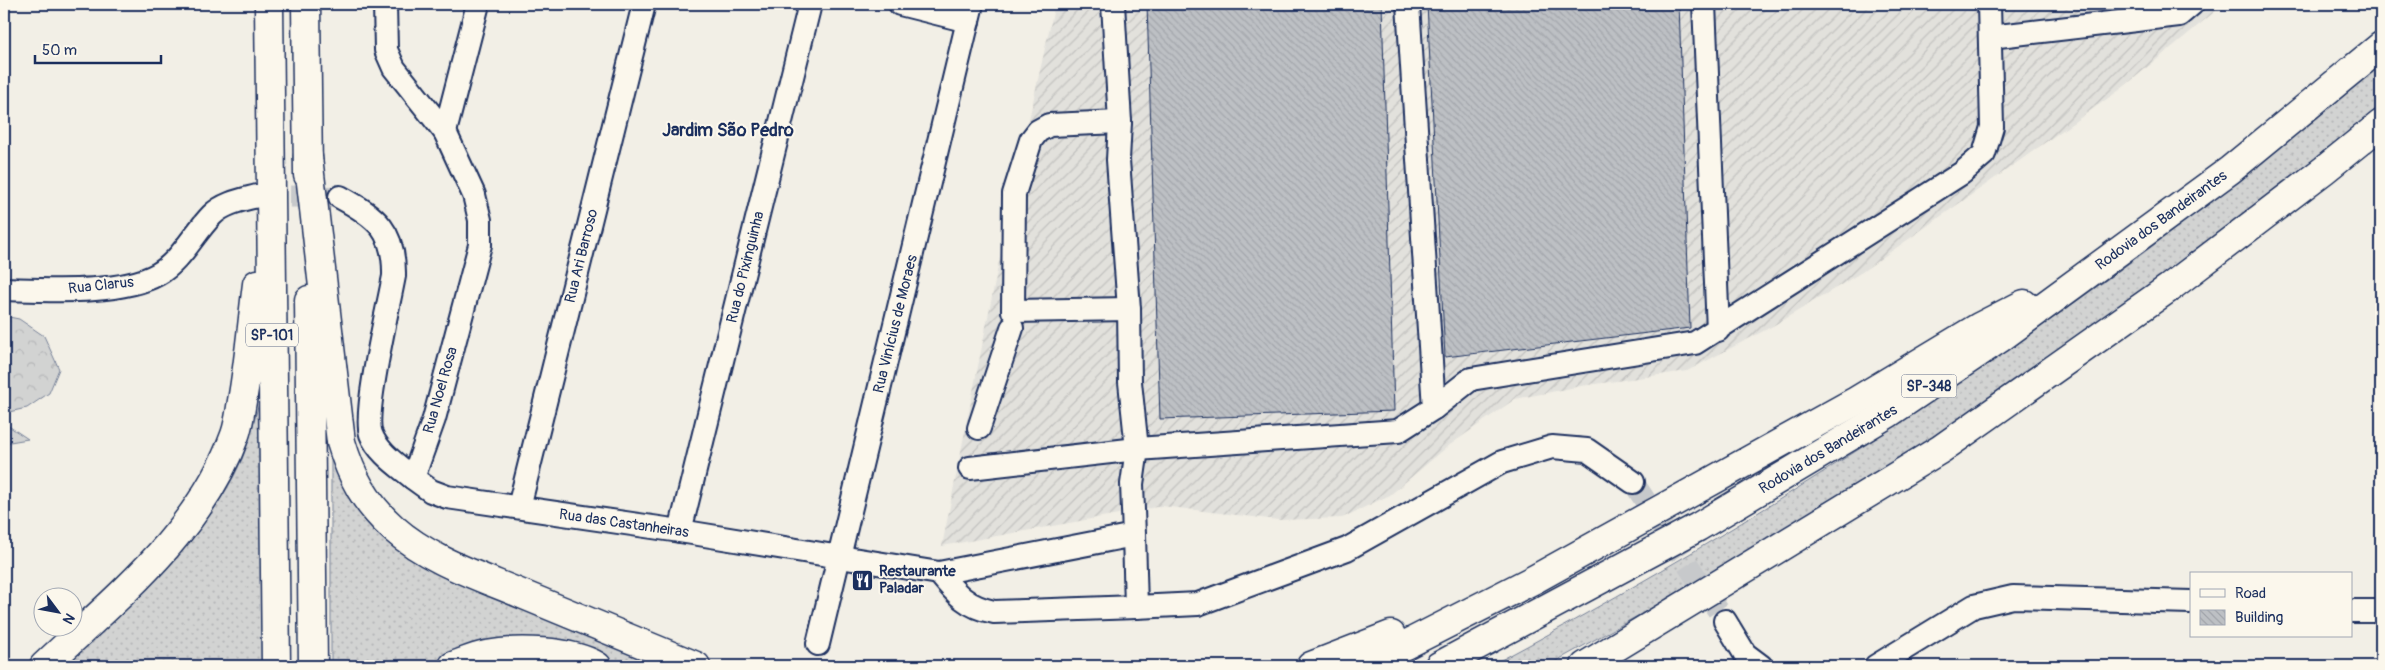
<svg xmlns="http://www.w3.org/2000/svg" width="2385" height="670" viewBox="0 0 2385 670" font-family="Pangolin,sans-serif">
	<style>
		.industrial { fill: url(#industrial-furrows) }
		.grass { fill: url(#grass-dots); stroke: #768198 }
		.forest { fill: url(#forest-crowns); stroke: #768198 }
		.building { fill: url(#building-back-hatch); stroke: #1b2f5e }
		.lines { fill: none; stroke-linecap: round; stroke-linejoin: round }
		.minor-tunnel { stroke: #c7c9cb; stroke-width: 22; stroke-dasharray: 22 11; stroke-linecap: butt }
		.minor-casing { stroke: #1b2f5e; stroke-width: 26 }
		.highway-casing { stroke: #1b2f5e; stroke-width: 31 }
		.minor { stroke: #fbf7ec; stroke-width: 22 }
		.highway { stroke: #fbf7ec; stroke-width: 28 }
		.labels { text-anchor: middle; stroke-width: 4; stroke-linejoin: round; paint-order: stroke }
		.shield { fill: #fbf7ec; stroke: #5e6b89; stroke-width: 1 }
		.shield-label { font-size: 14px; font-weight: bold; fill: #1b2f5e }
		.street-label { font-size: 15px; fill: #1b2f5e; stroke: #fbf7ec }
		.poi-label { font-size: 15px; font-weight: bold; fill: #1b2f5e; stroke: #fbf7ec; text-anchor: start }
		.quarter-label { font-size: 18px; font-weight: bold; fill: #1b2f5e; stroke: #fbf7ec }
	</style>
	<defs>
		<pattern id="industrial-furrows" width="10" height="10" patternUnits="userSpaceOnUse" patternTransform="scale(1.25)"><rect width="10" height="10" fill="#e2e1dc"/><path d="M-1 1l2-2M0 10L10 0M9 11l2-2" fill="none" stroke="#c1c1bf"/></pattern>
		<pattern id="grass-dots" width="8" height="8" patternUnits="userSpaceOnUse" patternTransform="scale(1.25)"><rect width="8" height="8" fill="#d2d3d2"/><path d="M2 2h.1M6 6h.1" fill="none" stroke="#b4b5b7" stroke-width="1.8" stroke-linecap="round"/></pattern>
		<pattern id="forest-crowns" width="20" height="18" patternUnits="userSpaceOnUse" patternTransform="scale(1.25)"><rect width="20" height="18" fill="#d2d3d2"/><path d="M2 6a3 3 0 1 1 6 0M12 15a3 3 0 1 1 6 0" fill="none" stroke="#b4b5b7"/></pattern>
		<pattern id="building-back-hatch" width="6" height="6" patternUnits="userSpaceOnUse" patternTransform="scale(1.25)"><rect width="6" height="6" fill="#bdc0c4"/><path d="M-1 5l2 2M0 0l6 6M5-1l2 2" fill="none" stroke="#a2a5ab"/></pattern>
	</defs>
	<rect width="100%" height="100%" fill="#f2efe6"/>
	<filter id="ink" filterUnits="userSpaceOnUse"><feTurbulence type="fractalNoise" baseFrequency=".02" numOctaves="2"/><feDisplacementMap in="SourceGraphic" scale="10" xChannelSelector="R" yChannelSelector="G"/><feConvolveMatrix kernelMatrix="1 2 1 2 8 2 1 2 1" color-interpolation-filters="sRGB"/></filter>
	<g filter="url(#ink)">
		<path class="industrial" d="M 1055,4 L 2224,4 L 2121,89 L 1862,272 L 1771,327 L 1687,371 L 1581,386 L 1515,399 L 1447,447 L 1390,495 L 1342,518 L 1278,520 L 1162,506 L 942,546 L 1016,177 Z"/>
		<g class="grass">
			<path d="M 2381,65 L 2381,105 L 2279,187 L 2157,280 L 2018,379 L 1904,456 L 1641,614 L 1547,666 L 1490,666 C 1716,546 1937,405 2143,253 C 2224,193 2303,129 2381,65 Z"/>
			<path d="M 260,400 L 269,666 L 63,666 C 125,608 208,539 242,459 C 250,440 254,420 260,400 Z"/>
			<path d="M 331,453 L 372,517 L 669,666 L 617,666 L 592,654 L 457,656 L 436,666 L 331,666 Z"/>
		</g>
		<g class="forest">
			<path d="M 4,316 L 19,319 L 44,336 L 59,369 L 49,393 L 27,408 L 4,413 Z"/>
			<path d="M 4,423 L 28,439 L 4,443 Z"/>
		</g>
		<g class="building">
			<path d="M 1147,4 L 1382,4 L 1394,411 L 1160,419 Z"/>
			<path d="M 1427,4 L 1679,4 L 1690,328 L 1445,357 Z"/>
		</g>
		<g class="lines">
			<g class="minor-tunnel">
				<path d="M 257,196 L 340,197"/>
				<path d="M 1633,482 L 1725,621"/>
			</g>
			<defs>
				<g id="minor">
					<path d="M 900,4 L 968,21"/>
					<path d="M 1408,4 L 1434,408"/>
					<path d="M 1704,4 L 1718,330"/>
					<path d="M 1990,37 L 2179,15 L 2192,4"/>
					<path d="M 1120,122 L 1049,125 L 1038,131 L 1031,140 L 1014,194 L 1013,311 L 1129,309"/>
					<path d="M 445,132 L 478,4"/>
					<path d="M 340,197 C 377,217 395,231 394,276 C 389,304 363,413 371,434 C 378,453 399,466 413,478 L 434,419 L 480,245 L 480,220 L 474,195 L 445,132 L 394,68 L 386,50 L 385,4"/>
					<path d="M 4,289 C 46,290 121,295 158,274 C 181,261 194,233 212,215 C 224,203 242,200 257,196"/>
					<path d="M 979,428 L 1012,328"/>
					<path d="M 970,468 L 1137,449 L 1398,431 L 1434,408 L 1471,379 L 1695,343 L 1962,173 L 1984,154 L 1992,127 L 1989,4"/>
					<path d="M 413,478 L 431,491 L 447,497 L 680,531 L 939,573 L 1134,535 L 1132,484 L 1137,449 L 1130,382 L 1129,309 L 1118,160 L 1120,122 L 1113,4"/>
					<path d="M 519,507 L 644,4"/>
					<path d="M 680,531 L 810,4"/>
					<path d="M 1134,535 L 1136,607 L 1198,604 L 1347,549 L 1502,462 L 1552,447 L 1587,450 L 1633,482"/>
					<path d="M 939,573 C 956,594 967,607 994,612 L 1136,607"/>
					<path d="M 2351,611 L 2381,611"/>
					<path d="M 1725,621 L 1745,654 L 1761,666"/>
					<path d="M 818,644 L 972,4"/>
					<path d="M 1876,666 L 1974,606 L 2013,597 L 2191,602"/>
				</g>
				<g id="highway">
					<path d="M 269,4 L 276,666"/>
					<path d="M 306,4 L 308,175"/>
					<path d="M 308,157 L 341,442 C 351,476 365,503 393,528 C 430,561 479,576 524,595 C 582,619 639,643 696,666"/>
					<path d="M 309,300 L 313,666"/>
					<path d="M 44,666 C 117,597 200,532 235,435 C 239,424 240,412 242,401 C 249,362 252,323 257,284"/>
					<path d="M 453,666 C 464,662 475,657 486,655 C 516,649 570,650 597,666"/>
					<path d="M 1311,666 L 1391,635"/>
					<path d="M 1364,666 L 1535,579 L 1856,401 L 1979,327 L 2024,304"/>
					<path d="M 1439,666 L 1698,527 L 1889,413 L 1999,339 L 2230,170 L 2381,46"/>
					<path d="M 1585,666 L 1941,449 L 2169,288 L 2324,170 L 2381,124"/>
				</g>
			</defs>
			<use href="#minor" class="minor-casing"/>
			<use href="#highway" class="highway-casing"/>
			<use href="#minor" class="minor"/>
			<use href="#highway" class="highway"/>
		</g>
	</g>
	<defs>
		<symbol id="restaurant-square" viewBox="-11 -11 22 22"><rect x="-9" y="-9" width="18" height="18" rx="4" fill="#1b2f5e" stroke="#fbf7ec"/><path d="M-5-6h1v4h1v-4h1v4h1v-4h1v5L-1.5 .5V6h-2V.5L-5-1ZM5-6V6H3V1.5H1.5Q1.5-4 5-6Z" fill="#fff"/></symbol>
	</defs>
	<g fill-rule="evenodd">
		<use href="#restaurant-square" x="850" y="568" width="25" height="25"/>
	</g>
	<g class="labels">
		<g class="shield">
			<rect x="246" y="323.5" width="52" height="23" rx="4"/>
			<rect x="1901.5" y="374.5" width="55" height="23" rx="4"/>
		</g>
		<g class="shield-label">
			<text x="272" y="340">SP-101</text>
			<text x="1929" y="391">SP-348</text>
		</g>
		<g class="street-label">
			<text transform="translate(2161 220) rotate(-36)" y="5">Rodovia dos Bandeirantes</text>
			<text transform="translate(581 256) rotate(-76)" y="5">Rua Ari Barroso</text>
			<text transform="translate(745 267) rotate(-76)" y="5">Rua do Pixinguinha</text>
			<text transform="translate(101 285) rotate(-6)" y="5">Rua Clarus</text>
			<text transform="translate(895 324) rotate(-76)" y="5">Rua Vinícius de Moraes</text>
			<text transform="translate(440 390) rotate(-74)" y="5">Rua Noel Rosa</text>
			<text transform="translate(1828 449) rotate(-31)" y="5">Rodovia dos Bandeirantes</text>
			<text transform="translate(624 523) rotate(8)" y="5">Rua das Castanheiras</text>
		</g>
		<g class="poi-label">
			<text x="879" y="576">Restaurante<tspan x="879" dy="17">Paladar</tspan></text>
		</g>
		<g class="quarter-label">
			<text x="728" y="136">Jardim São Pedro</text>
		</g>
	</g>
	<rect width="2385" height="670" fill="none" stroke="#fbf7ec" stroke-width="20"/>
	<rect x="10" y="10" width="2365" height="650" fill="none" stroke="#1b2f5e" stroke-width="2" filter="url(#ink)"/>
	<rect x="2190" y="572" width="162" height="65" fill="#fbf7ec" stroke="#a1a7b3"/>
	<rect x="2200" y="589" width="25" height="8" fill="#fbf7ec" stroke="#a1a7b3"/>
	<text x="2235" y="598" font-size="15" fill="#1b2f5e">Road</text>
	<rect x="2200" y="610" width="25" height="15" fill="url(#building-back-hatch)" stroke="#a1a7b3"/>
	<text x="2235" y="622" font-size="15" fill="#1b2f5e">Building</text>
	<g transform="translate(58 612) rotate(122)"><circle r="24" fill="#fbf7ec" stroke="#a1a7b3"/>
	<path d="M0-4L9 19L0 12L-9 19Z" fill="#1b2f5e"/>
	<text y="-8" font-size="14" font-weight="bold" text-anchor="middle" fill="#1b2f5e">N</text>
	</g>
	<path d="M35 55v8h126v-8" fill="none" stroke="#1b2f5e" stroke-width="2.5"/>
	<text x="42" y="55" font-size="15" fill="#1b2f5e" stroke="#fbf7ec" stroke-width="4" paint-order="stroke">50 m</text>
</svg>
